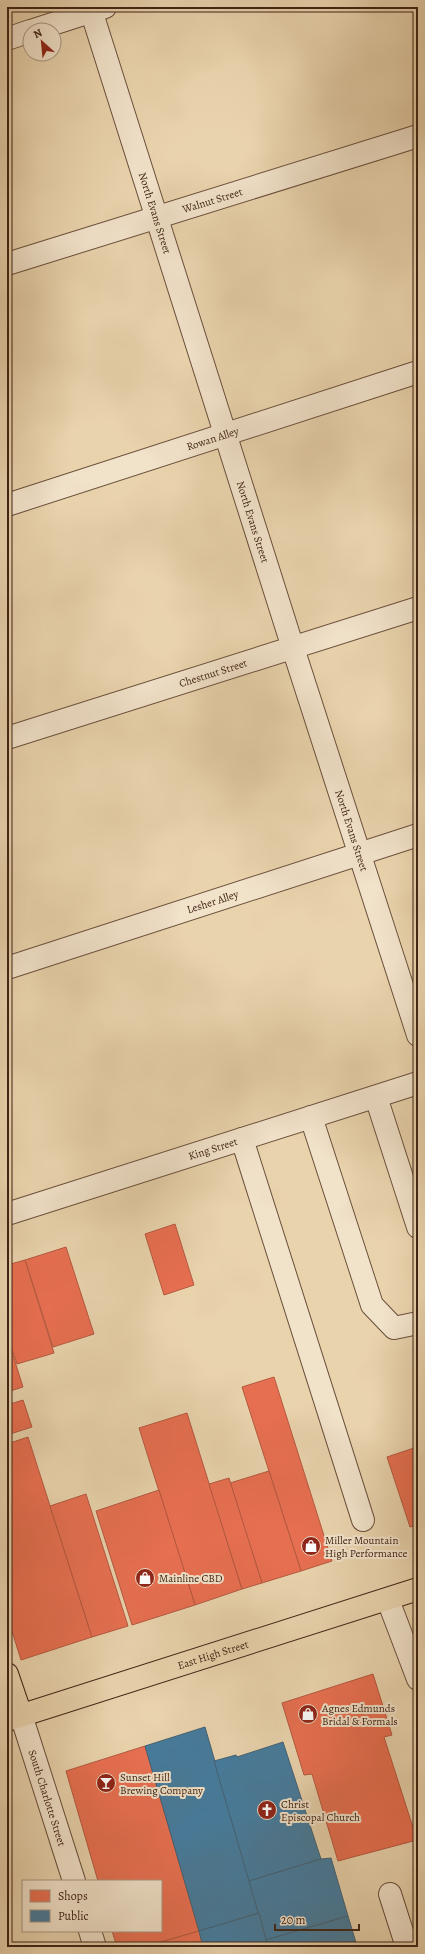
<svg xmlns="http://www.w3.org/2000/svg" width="425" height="1954" viewBox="0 0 425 1954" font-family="Alegreya,serif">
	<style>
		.shops { fill: #e76f51; stroke: #b5583f }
		.public { fill: #457b9d; stroke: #436174 }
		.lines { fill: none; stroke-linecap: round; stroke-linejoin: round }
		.minor-casing { stroke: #6a4f3b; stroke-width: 24 }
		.major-casing { stroke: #3f2315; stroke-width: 24 }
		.minor { stroke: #f1e2ca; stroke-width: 22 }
		.major { stroke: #e9d3ad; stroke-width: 22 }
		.labels { text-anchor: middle; stroke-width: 4; stroke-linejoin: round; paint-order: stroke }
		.street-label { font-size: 11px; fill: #3f2315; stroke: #f1e2ca }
		.poi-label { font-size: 11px; fill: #3f2315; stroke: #f1e2ca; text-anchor: start }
	</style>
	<rect width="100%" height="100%" fill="#e9d3ad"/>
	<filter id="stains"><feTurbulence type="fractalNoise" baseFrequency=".005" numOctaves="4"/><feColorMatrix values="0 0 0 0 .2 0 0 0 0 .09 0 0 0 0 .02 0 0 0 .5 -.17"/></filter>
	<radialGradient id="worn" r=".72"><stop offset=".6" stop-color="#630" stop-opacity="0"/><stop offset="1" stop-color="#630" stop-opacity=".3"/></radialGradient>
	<g class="shops">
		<path d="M 175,1224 L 194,1285 L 164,1295 L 145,1234 Z"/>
		<path d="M 66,1247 L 94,1334 L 53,1347 L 25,1260 Z"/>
		<path d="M 25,1260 L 54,1353 L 17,1364 L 7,1334 L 7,1265 Z"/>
		<path d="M 11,1349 L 23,1387 L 7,1392 L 7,1350 Z"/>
		<path d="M 274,1377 L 332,1561 L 301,1571 L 242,1387 Z"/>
		<path d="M 23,1400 L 32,1427 L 7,1435 L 7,1405 Z"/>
		<path d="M 187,1413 L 242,1589 L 195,1605 L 139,1428 Z"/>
		<path d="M 28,1437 L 92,1637 L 21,1660 L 7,1615 L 7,1444 Z"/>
		<path d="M 417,1447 L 418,1525 L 410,1527 L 387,1457 Z"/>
		<path d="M 269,1471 L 301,1571 L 262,1583 L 230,1483 Z"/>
		<path d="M 229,1478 L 262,1583 L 242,1589 L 209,1484 Z"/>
		<path d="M 159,1490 L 195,1605 L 132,1625 L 96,1511 Z"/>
		<path d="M 86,1494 L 128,1626 L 92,1637 L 50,1506 Z"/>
		<path d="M 373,1674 L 392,1735 L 384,1737 L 417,1840 L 338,1861 L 312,1774 L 304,1775 L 282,1703 Z"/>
		<path d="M 145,1746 L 199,1931 L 144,1947 L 117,1947 L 112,1931 L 161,1931 L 161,1881 L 98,1881 L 66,1771 Z"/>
		<path d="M 199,1931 L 203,1947 L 144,1947 Z"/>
	</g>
	<g class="public">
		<path d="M 205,1727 L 259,1913 L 199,1931 L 145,1746 Z"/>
		<path d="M 283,1742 L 321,1859 L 249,1881 L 214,1761 L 236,1755 L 237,1757 Z"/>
		<path d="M 331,1858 L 348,1916 L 266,1940 L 249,1881 L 321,1859 Z"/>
		<path d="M 259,1913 L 268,1947 L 203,1947 L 199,1931 Z"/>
		<path d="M 348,1916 L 357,1946 L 268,1947 L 266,1940 Z"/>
	</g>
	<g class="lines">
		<defs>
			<g id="minor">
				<path id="s1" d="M 90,7 L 293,648 L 418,1035"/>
				<path d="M 34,30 L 105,7"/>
				<path d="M 7,39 L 30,31"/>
				<path id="s2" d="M 7,264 L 418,136"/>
				<path id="s3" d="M 7,505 L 418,372"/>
				<path id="s4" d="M 7,738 L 418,608"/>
				<path id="s5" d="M 7,968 L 418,835"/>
				<path d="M 376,1097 L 418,1227"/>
				<path d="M 311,1117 L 372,1305 L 394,1328 L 418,1323"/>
				<path d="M 242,1139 L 363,1520"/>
				<path id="s6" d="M 7,1214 L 418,1083"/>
				<path d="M 388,1600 L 418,1679"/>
				<path id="s7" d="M 21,1715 L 74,1881"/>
				<path d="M 390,1894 L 407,1947"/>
				<path d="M 90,1931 L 95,1947"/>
			</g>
			<g id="major">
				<path d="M 7,1674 L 21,1715"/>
				<path id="s8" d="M 7,1720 L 418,1589"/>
			</g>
		</defs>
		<use href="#minor" class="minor-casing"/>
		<use href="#major" class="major-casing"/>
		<use href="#minor" class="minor"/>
		<use href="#major" class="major"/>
	</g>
	<defs>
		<symbol id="shop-disc" viewBox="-11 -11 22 22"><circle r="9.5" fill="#8f2418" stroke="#f1e2ca"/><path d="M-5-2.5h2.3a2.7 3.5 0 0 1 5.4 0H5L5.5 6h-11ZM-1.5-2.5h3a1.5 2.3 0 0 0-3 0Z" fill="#fff"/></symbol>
		<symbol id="bar-disc" viewBox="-11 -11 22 22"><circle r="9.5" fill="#8f2418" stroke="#f1e2ca"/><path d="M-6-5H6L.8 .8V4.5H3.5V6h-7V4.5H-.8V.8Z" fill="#fff"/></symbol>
		<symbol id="church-disc" viewBox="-11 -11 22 22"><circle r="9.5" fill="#8f2418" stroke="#f1e2ca"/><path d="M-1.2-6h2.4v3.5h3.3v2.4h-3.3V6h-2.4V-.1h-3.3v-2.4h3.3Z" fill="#fff"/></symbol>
	</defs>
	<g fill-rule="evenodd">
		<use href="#shop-disc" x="300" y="1535" width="22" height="22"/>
		<use href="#shop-disc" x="134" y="1567" width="22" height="22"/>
		<use href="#shop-disc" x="297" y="1703" width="22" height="22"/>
		<use href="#bar-disc" x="95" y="1772" width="22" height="22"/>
		<use href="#church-disc" x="256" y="1799" width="22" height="22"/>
	</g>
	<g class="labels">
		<g class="street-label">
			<text dy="4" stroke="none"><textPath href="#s2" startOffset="215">Walnut Street</textPath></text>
			<text dy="4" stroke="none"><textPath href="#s1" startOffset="216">North Evans Street</textPath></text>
			<text dy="4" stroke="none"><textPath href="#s3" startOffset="216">Rowan Alley</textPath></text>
			<text dy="4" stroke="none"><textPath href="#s1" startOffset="540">North Evans Street</textPath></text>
			<text dy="4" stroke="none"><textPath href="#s4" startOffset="216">Chestnut Street</textPath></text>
			<text dy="4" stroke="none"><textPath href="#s1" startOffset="864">North Evans Street</textPath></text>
			<text dy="4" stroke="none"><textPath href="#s5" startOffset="216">Lesher Alley</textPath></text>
			<text dy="4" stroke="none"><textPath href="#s6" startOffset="216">King Street</textPath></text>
			<text dy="4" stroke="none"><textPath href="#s8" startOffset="216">East High Street</textPath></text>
			<text dy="4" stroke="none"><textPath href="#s7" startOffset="87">South Charlotte Street</textPath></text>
		</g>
		<g class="poi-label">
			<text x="325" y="1544">Miller Mountain<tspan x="325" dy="13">High Performance</tspan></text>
			<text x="159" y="1582">Mainline CBD</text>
			<text x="322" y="1712">Agnes Edmunds<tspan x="322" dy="13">Bridal &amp; Formals</tspan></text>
			<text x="120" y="1781">Sunset Hill<tspan x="120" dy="13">Brewing Company</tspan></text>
			<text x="281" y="1808">Christ<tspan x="281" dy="13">Episcopal Church</tspan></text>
		</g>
	</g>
	<rect width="425" height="1954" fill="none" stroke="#e9d3ad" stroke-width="24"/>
	<rect x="8" y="8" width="409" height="1938" fill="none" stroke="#3f2315" stroke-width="2"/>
	<rect x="12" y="12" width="401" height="1930" fill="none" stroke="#3f2315"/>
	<rect x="22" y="1880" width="140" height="52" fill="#f1e2ca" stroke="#aa9682"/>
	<rect x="30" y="1890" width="20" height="12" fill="#e76f51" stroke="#aa9682"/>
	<text x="58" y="1900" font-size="12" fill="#3f2315">Shops</text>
	<rect x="30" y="1910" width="20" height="12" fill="#457b9d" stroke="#aa9682"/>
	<text x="58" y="1920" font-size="12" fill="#3f2315">Public</text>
	<g transform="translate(42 42) rotate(333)"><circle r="19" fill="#f1e2ca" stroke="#aa9682"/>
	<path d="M0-3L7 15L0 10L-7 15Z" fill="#8f2418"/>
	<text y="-6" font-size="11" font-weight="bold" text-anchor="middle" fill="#3f2315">N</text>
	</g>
	<path d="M275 1924v6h84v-6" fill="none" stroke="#3f2315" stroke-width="2"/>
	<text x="281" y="1924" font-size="12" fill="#3f2315" stroke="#f1e2ca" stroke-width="3" paint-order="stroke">20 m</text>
	<rect width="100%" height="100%" filter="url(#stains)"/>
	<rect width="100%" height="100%" fill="url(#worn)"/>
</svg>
